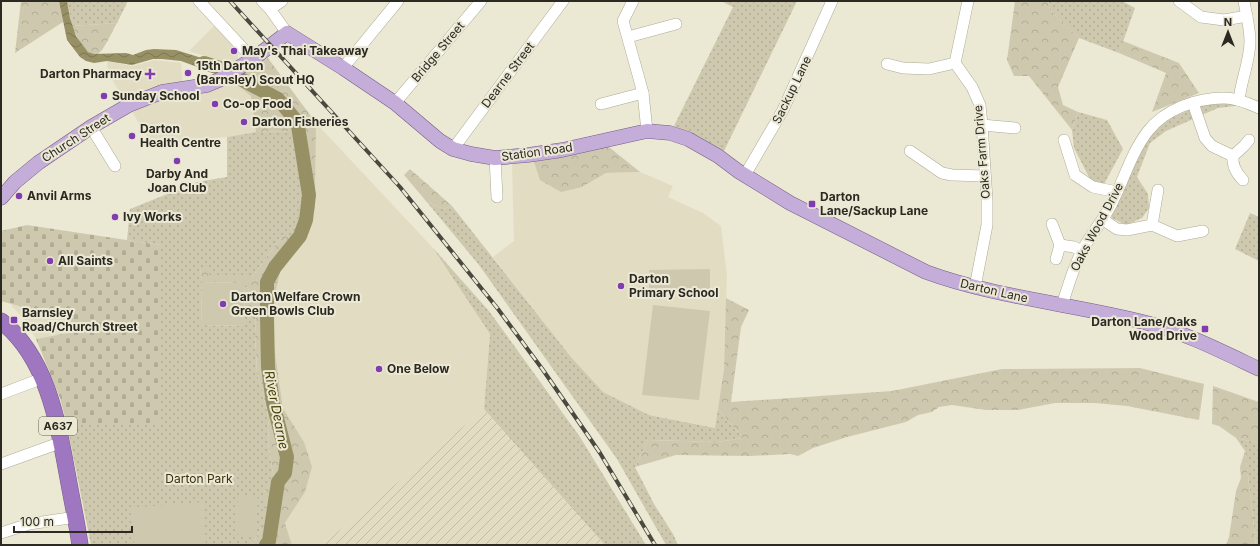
<svg xmlns="http://www.w3.org/2000/svg" width="1260" height="546" viewBox="0 0 1260 546" font-family="Inter,sans-serif">
	<style>
		.built { fill: #e2ddc2 }
		.industrial { fill: url(#industrial-furrows) }
		.green { fill: url(#green-dots) }
		.forest { fill: url(#forest-crowns) }
		.cemetery { fill: url(#cemetery-stones) }
		.pitch { fill: #cec9ae }
		.water { fill: url(#water-waves) }
		.lines { fill: none; stroke-linecap: round; stroke-linejoin: round }
		.river { stroke: #989065; stroke-width: 14 }
		.minor-casing { stroke: #adaa97; stroke-width: 12 }
		.major-casing { stroke: #765c89; stroke-width: 15 }
		.highway-casing { stroke: #765c89; stroke-width: 17 }
		.minor { stroke: #fff; stroke-width: 11 }
		.major { stroke: #c5add9; stroke-width: 14 }
		.highway { stroke: #9f77c0; stroke-width: 16 }
		.rail-casing { stroke: #4b483f; stroke-width: 4 }
		.rail { stroke: #ebe8d4; stroke-width: 2.5; stroke-dasharray: 8; stroke-linecap: butt }
		.poi-dot { fill: #813cb0; stroke: #ebe8d4; stroke-width: 1.5 }
		.labels { text-anchor: middle; stroke-width: 4; stroke-linejoin: round; paint-order: stroke }
		.shield { fill: #ebe8d4; stroke: #656257; stroke-width: 1 }
		.shield-label { font-size: 11px; font-weight: bold; fill: #2b2922 }
		.poi-label { font-size: 12px; font-weight: bold; fill: #2b2922; stroke: #ebe8d4; text-anchor: start }
		.street-label { font-size: 12px; fill: #2b2922; stroke: #ebe8d4 }
		.park-label { font-size: 12px; fill: #38310c; stroke: #ebe8d4 }
		.water-label { font-size: 13px; font-style: italic; fill: #473c03; stroke: #ebe8d4 }
	</style>
	<defs>
		<pattern id="industrial-furrows" width="10" height="10" patternUnits="userSpaceOnUse"><rect width="10" height="10" fill="#e2ddc2"/><path d="M-1 1l2-2M0 10L10 0M9 11l2-2" fill="none" stroke="#c2bea6"/></pattern>
		<pattern id="green-dots" width="8" height="8" patternUnits="userSpaceOnUse"><rect width="8" height="8" fill="#cec9ae"/><path d="M2 2h.1M6 6h.1" fill="none" stroke="#b1ad95" stroke-width="1.8" stroke-linecap="round"/></pattern>
		<pattern id="forest-crowns" width="20" height="18" patternUnits="userSpaceOnUse"><rect width="20" height="18" fill="#cec9ae"/><path d="M2 6a3 3 0 1 1 6 0M12 15a3 3 0 1 1 6 0" fill="none" stroke="#b1ad95"/></pattern>
		<pattern id="cemetery-stones" width="16" height="16" patternUnits="userSpaceOnUse"><rect width="16" height="16" fill="#cec9ae"/><path d="M2 7V4a2 2 0 0 1 4 0v3zM10 15v-3a2 2 0 0 1 4 0v3z" fill="#b1ad95"/></pattern>
		<pattern id="water-waves" width="16" height="10" patternUnits="userSpaceOnUse"><rect width="16" height="10" fill="#989065"/><path d="M0 5q4-4 8 0t8 0" fill="none" stroke="#7c7653"/></pattern>
	</defs>
	<rect width="100%" height="100%" fill="#ebe8d4"/>
	<g class="built">
		<path d="M 214,26 L 238,51 L 238,60 L 229,64 L 189,51 Z"/>
		<path d="M 155,60 L 181,63 L 183,90 L 231,80 L 251,95 L 256,132 L 227,137 L 152,144 L 108,73 L 107,61 L 132,66 Z"/>
		<path d="M 316,123 L 433,248 L 490,334 L 484,409 L 364,511 L 321,545 L 292,545 L 285,523 L 305,492 L 304,442 L 283,408 L 274,346 L 274,305 L 277,285 L 282,265 L 306,231 L 315,208 Z"/>
		<path d="M 533,159 L 582,187 L 606,173 L 640,172 L 673,186 L 668,197 L 703,213 L 721,226 L 727,275 L 724,369 L 716,428 L 649,415 L 603,392 L 571,357 L 493,257 L 514,241 L 512,164 Z"/>
		<path d="M 10,304 L 50,315 L 71,319 L 68,333 L 36,339 L 22,317 Z"/>
	</g>
	<path class="industrial" d="M 484,409 L 605,545 L 321,545 L 364,511 Z"/>
	<g class="green">
		<path d="M 67,1 L 128,1 L 117,23 L 72,26 Z"/>
		<path d="M 721,1 L 797,1 L 724,151 L 674,126 L 733,7 Z"/>
		<path d="M 1048,1 L 1122,1 L 1135,8 L 1119,53 L 1079,38 L 1050,10 Z"/>
		<path d="M 1213,102 L 1239,103 L 1243,105 L 1218,108 L 1166,131 L 1150,143 L 1137,177 L 1148,194 L 1149,208 L 1142,218 L 1126,225 L 1112,218 L 1111,213 C 1123,189 1142,136 1165,122 C 1180,113 1196,107 1213,102 Z"/>
		<path d="M 1078,112 L 1107,120 L 1123,149 L 1104,184 L 1091,181 L 1074,148 L 1072,130 Z"/>
		<path d="M 292,131 L 306,194 L 302,218 L 292,235 L 283,235 L 252,277 L 210,277 L 200,268 L 202,282 L 201,325 L 244,326 L 245,283 L 256,303 L 255,334 L 257,372 L 267,410 L 269,428 L 268,443 L 274,480 L 264,492 L 264,523 L 252,545 L 91,545 L 67,425 L 160,425 L 160,245 L 127,240 L 130,209 L 197,182 L 227,177 L 227,137 L 256,132 Z"/>
		<path d="M 426,201 L 443,209 L 452,206 L 571,357 L 603,392 L 649,415 L 715,428 L 718,409 L 743,438 L 718,442 L 648,440 L 635,467 L 654,504 L 673,534 L 678,545 L 666,545 L 617,459 L 479,265 Z"/>
		<path d="M 1250,213 L 1259,217 L 1259,261 L 1235,249 Z"/>
		<path d="M 433,248 L 489,311 L 580,437 L 646,545 L 605,545 L 484,409 L 490,334 Z"/>
		<path d="M 1236,438 L 1259,443 L 1259,545 L 1256,545 L 1245,451 Z"/>
	</g>
	<g class="forest">
		<path d="M 21,1 L 59,1 L 62,10 L 63,22 L 15,53 Z"/>
		<path d="M 1015,1 L 1048,1 L 1050,10 L 1079,38 L 1058,87 L 1063,105 L 1078,112 L 1072,130 L 1029,76 L 1014,76 L 1007,60 Z"/>
		<path d="M 117,23 C 112,31 108,42 102,50 C 90,66 76,35 72,26 Z"/>
		<path d="M 1123,41 L 1179,63 L 1199,93 L 1152,112 L 1166,73 L 1119,53 Z"/>
		<path d="M 268,58 L 316,123 L 315,208 L 306,231 L 282,265 L 277,285 L 274,305 L 274,346 L 283,408 L 304,442 L 312,467 L 305,492 L 285,523 L 292,545 L 252,545 L 264,523 L 264,492 L 274,480 L 268,443 L 269,428 L 267,410 L 257,372 L 255,334 L 256,303 L 245,283 L 202,282 L 200,268 L 208,267 L 210,277 L 252,277 L 283,235 L 292,235 L 302,218 L 306,194 L 292,131 L 256,132 L 251,96 L 231,80 Z"/>
		<path d="M 604,143 L 640,172 L 606,173 L 582,187 L 561,192 L 540,180 L 533,159 Z"/>
		<path d="M 410,169 L 452,206 L 443,209 L 426,201 L 404,175 Z"/>
		<path d="M 726,298 L 749,310 L 741,327 L 731,402 L 892,391 L 1002,369 L 1140,368 L 1204,384 L 1199,420 L 1127,406 L 1095,403 L 1055,403 L 1018,410 L 986,410 L 952,405 L 939,407 L 932,412 L 918,415 L 906,422 L 847,437 L 813,448 L 798,456 L 790,454 L 750,456 L 676,455 L 635,467 L 648,440 L 718,442 L 743,438 L 718,409 L 724,369 Z"/>
		<path d="M 1213,386 L 1259,402 L 1259,443 L 1236,438 L 1219,426 L 1212,424 Z"/>
		<path d="M 1245,451 L 1256,545 L 1226,545 L 1229,537 L 1236,491 L 1241,478 L 1240,467 Z"/>
	</g>
	<path class="cemetery" d="M 27,225 L 160,245 L 160,425 L 67,425 L 60,398 L 36,339 L 68,333 L 71,319 L 50,315 L 1,301 L 1,231 Z"/>
	<g class="pitch">
		<path d="M 710,269 L 710,292 L 649,292 L 649,270 Z"/>
		<path d="M 202,282 L 245,283 L 244,326 L 201,325 Z"/>
		<path d="M 653,305 L 710,311 L 699,400 L 642,395 Z"/>
		<path d="M 238,496 L 258,498 L 255,536 L 235,534 Z"/>
		<path d="M 203,502 L 206,545 L 134,545 L 131,508 Z"/>
	</g>
	<path class="water" d="M 59,1 L 67,1 L 70,18 L 76,36 L 88,52 L 94,54 L 126,53 L 133,55 L 146,50 L 154,49 L 176,50 L 221,64 L 229,65 L 214,73 L 181,61 L 162,59 L 153,59 L 132,65 L 107,61 L 94,63 L 86,61 L 80,57 L 67,40 Z"/>
	<g class="lines">
		<path class="river" d="M 204,63 L 220,68 L 278,99 L 294,118 L 298,126 L 309,195 L 306,220 L 300,236 L 275,267 L 267,282 L 267,317 L 268,367 L 273,403 L 287,457 L 285,473 L 278,482 L 269,541 L 266,545"/>
		<defs>
			<g id="minor">
				<path d="M 199,1 L 253,59"/>
				<path d="M 262,1 L 270,9 L 287,33"/>
				<path d="M 633,1 L 623,21 L 643,93 L 647,131"/>
				<path d="M 968,1 L 955,63 L 972,87 L 980,105 L 982,125 L 987,200 L 987,225 L 975,287"/>
				<path d="M 1179,1 L 1201,17 L 1224,20 L 1247,16"/>
				<path d="M 270,9 L 282,1"/>
				<path d="M 628,37 L 676,24"/>
				<path d="M 887,64 L 903,68 L 929,69 L 955,63"/>
				<path d="M 343,68 L 398,1"/>
				<path d="M 1239,100 C 1241,80 1250,61 1250,41 C 1250,28 1246,14 1244,1"/>
				<path d="M 395,103 L 481,1"/>
				<path d="M 1193,103 L 1205,138 L 1212,146 L 1233,156"/>
				<path d="M 601,104 L 643,93"/>
				<path d="M 982,125 L 1015,128"/>
				<path d="M 91,127 L 115,166"/>
				<path d="M 1064,140 L 1075,175 L 1093,187 L 1117,192"/>
				<path d="M 453,149 L 563,1"/>
				<path d="M 910,151 L 942,173 L 952,175 L 985,176"/>
				<path d="M 495,158 L 497,197"/>
				<path d="M 745,175 L 783,110 L 832,1"/>
				<path d="M 1243,180 C 1236,173 1232,166 1233,156 L 1244,146 L 1249,140"/>
				<path d="M 1103,219 L 1108,223 L 1117,229 L 1127,230 L 1152,225 L 1177,236 L 1203,231"/>
				<path d="M 1052,224 L 1060,245 L 1056,259"/>
				<path d="M 1152,225 L 1158,190"/>
				<path d="M 1060,245 L 1074,247 L 1082,251"/>
				<path d="M 1062,305 C 1068,287 1073,268 1082,251 C 1090,235 1103,221 1111,205 C 1124,180 1131,153 1148,131 C 1165,109 1197,98 1224,98 C 1236,98 1248,103 1259,108"/>
				<path d="M 1,394 L 43,378"/>
				<path d="M 1,464 L 62,442"/>
				<path d="M 1,533 L 29,524 L 76,517"/>
			</g>
			<path id="major" d="M 1,198 L 15,182 L 38,163 L 91,127 L 129,105 L 162,92 L 207,85 L 219,80 L 253,59 L 287,33 L 343,68 L 395,103 L 440,141 L 453,149 L 471,154 L 495,158 L 528,155 L 562,150 L 647,131 L 670,133 L 688,139 L 718,156 L 738,171 L 790,203 L 926,272 C 997,298 1074,304 1147,323 C 1186,333 1223,352 1259,369"/>
			<path id="highway" d="M 1,321 C 48,358 58,424 68,478 C 72,501 77,523 80,545"/>
		</defs>
		<use href="#minor" class="minor-casing"/>
		<use href="#major" class="major-casing"/>
		<use href="#highway" class="highway-casing"/>
		<use href="#minor" class="minor"/>
		<use href="#major" class="major"/>
		<use href="#highway" class="highway"/>
		<defs>
			<path id="rail" d="M 230,1 L 400,187 L 498,309 L 543,370 L 600,453 L 655,545"/>
		</defs>
		<use href="#rail" class="rail-casing"/>
		<use href="#rail" class="rail"/>
	</g>
	<g class="poi-dot">
		<circle cx="234" cy="51" r="4"/>
		<circle cx="188" cy="73" r="4"/>
		<path d="M148 68h4v4h4v4h-4v4h-4v-4h-4v-4h4z"/>
		<circle cx="104" cy="96" r="4"/>
		<circle cx="215" cy="104" r="4"/>
		<circle cx="244" cy="122" r="4"/>
		<circle cx="132" cy="136" r="4"/>
		<circle cx="177" cy="161" r="4"/>
		<circle cx="19" cy="196" r="4"/>
		<rect x="808" y="200" width="8" height="8" rx="2"/>
		<circle cx="115" cy="217" r="4"/>
		<circle cx="50" cy="261" r="4"/>
		<circle cx="621" cy="286" r="4"/>
		<circle cx="223" cy="304" r="4"/>
		<rect x="10" y="316" width="8" height="8" rx="2"/>
		<rect x="1201" y="325" width="8" height="8" rx="2"/>
		<circle cx="379" cy="369" r="4"/>
	</g>
	<g class="labels">
		<rect class="shield" x="39" y="417" width="38" height="18" rx="3"/>
		<g class="shield-label">
			<text x="58" y="430">A637</text>
		</g>
		<g class="poi-label">
			<text x="242" y="55">May's Thai Takeaway</text>
			<text x="196" y="70">15th Darton<tspan x="196" dy="14">(Barnsley) Scout HQ</tspan></text>
			<text x="142" y="78" text-anchor="end">Darton Pharmacy</text>
			<text x="112" y="100">Sunday School</text>
			<text x="223" y="108">Co-op Food</text>
			<text x="252" y="126">Darton Fisheries</text>
			<text x="140" y="133">Darton<tspan x="140" dy="14">Health Centre</tspan></text>
			<text x="177" y="178" text-anchor="middle">Darby And<tspan x="177" dy="14">Joan Club</tspan></text>
			<text x="27" y="200">Anvil Arms</text>
			<text x="820" y="201">Darton<tspan x="820" dy="14">Lane/Sackup Lane</tspan></text>
			<text x="123" y="221">Ivy Works</text>
			<text x="58" y="265">All Saints</text>
			<text x="629" y="283">Darton<tspan x="629" dy="14">Primary School</tspan></text>
			<text x="231" y="301">Darton Welfare Crown<tspan x="231" dy="14">Green Bowls Club</tspan></text>
			<text x="22" y="317">Barnsley<tspan x="22" dy="14">Road/Church Street</tspan></text>
			<text x="1197" y="326" text-anchor="end">Darton Lane/Oaks<tspan x="1197" dy="14">Wood Drive</tspan></text>
			<text x="387" y="373">One Below</text>
		</g>
		<g class="street-label">
			<text transform="translate(438 52) rotate(-50)" y="4">Bridge Street</text>
			<text transform="translate(508 75) rotate(-53)" y="4">Dearne Street</text>
			<text transform="translate(792 90) rotate(-64)" y="4">Sackup Lane</text>
			<text transform="translate(76 138) rotate(-33)" y="4">Church Street</text>
			<text transform="translate(537 152) rotate(-8)" y="4">Station Road</text>
			<text transform="translate(982 152) rotate(-95)" y="4">Oaks Farm Drive</text>
			<text transform="translate(1097 227) rotate(-62)" y="4">Oaks Wood Drive</text>
			<text transform="translate(994 291) rotate(13)" y="4">Darton Lane</text>
		</g>
		<g class="park-label">
			<text x="199" y="483">Darton Park</text>
		</g>
		<g class="water-label">
			<text transform="translate(277 410) rotate(79)" y="5">River Dearne</text>
		</g>
	</g>
	<rect width="1260" height="546" fill="none" stroke="#2b2922" stroke-width="4"/>
	<g transform="translate(1228 32)" stroke="#ebe8d4" stroke-width="3" paint-order="stroke">
	<path d="M0-3L7 15L0 10L-7 15Z" fill="#2b2922"/>
	<text y="-6" font-size="11" font-weight="bold" text-anchor="middle" fill="#2b2922">N</text>
	</g>
	<path d="M14 526v6h118v-6" fill="none" stroke="#2b2922" stroke-width="2"/>
	<text x="20" y="526" font-size="12" fill="#2b2922" stroke="#ebe8d4" stroke-width="3" paint-order="stroke">100 m</text>
</svg>
